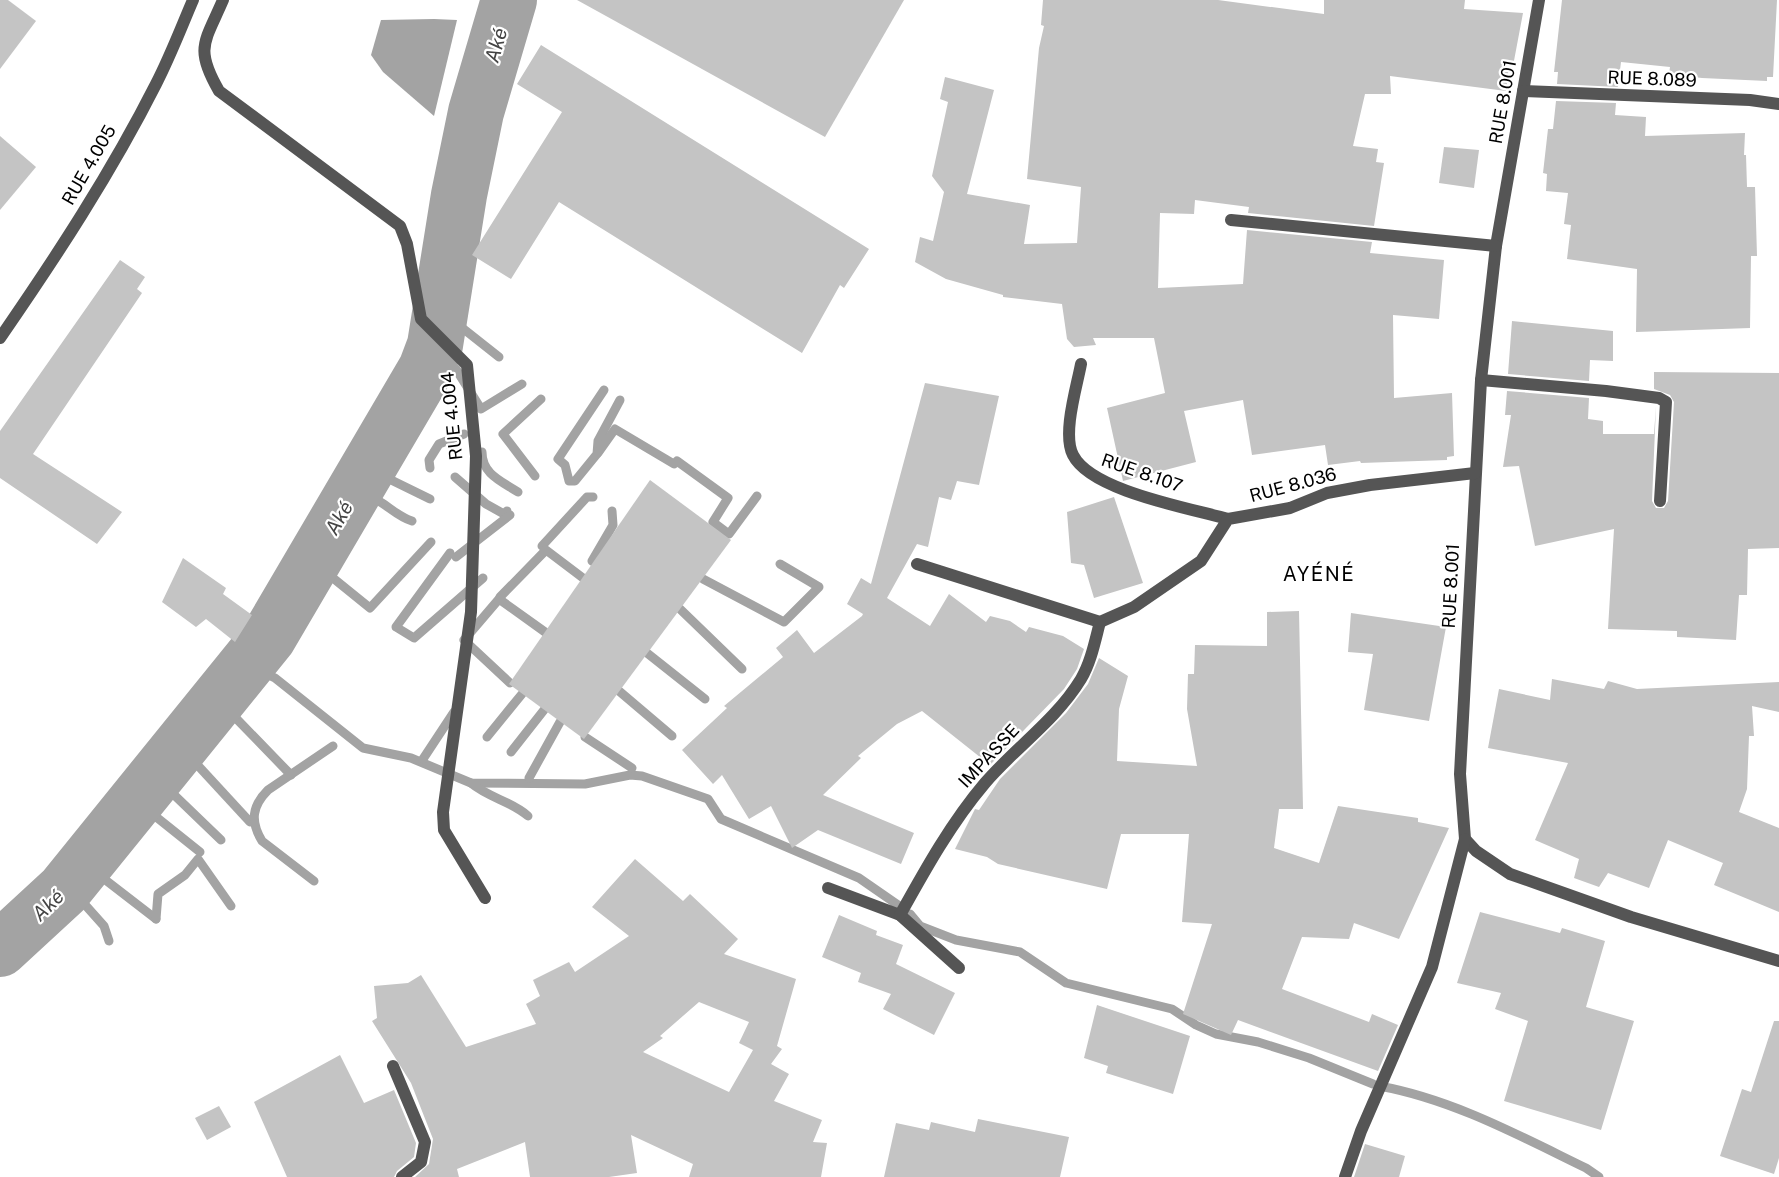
<svg xmlns="http://www.w3.org/2000/svg" width="1779" height="1177" viewBox="0 0 1779 1177" font-family="'Public Sans',sans-serif">
	<style>
		.water { fill: #a3a3a3 }
		.lines { fill: none; stroke-linecap: round; stroke-linejoin: round }
		.stream { stroke: #a3a3a3; stroke-width: 9 }
		.river { stroke: #a3a3a3; stroke-width: 56 }
		.building { fill: #c4c4c4; fill-rule: evenodd }
		.minor { stroke: #555; stroke-width: 12 }
		.labels { text-anchor: middle; stroke-width: 4.5; stroke-linejoin: round; paint-order: stroke }
		.street-label { font-size: 18px; fill: #000; stroke: #fff }
		.water-label { font-size: 20px; font-style: italic; fill: #444; stroke: #fff }
		.neighbourhood-label { font-size: 20px; letter-spacing: 1.5px; fill: #000; stroke: #fff }
	</style>
	<rect width="100%" height="100%" fill="#fff"/>
	<path class="water" d="M 434,19 L 457,20 L 434,116 L 383,72 L 371,55 L 381,20 Z"/>
	<g class="lines">
		<g class="stream">
			<path d="M 456,323 L 499,357"/>
			<path d="M 446,360 L 456,369 L 481,409 L 522,384"/>
			<path d="M 604,390 L 558,459 L 565,465 L 569,481 L 575,481 L 597,454 L 598,441 L 620,400"/>
			<path d="M 482,452 C 482,474 501,481 518,492"/>
			<path d="M 598,453 L 615,429 L 674,464 L 677,461 L 728,498 L 713,522 L 729,534 L 757,496"/>
			<path d="M 430,468 L 429,460 L 439,444 L 464,434"/>
			<path d="M 383,476 L 430,499"/>
			<path d="M 535,476 L 503,434 L 541,399"/>
			<path d="M 455,477 L 486,504 L 504,514 L 507,511"/>
			<path d="M 371,497 C 386,503 396,516 412,521"/>
			<path d="M 542,546 L 587,497 L 593,497"/>
			<path d="M 450,553 L 396,627 L 414,638 L 483,578"/>
			<path d="M 456,557 L 510,515"/>
			<path d="M 592,561 L 613,525 L 612,511"/>
			<path d="M 328,574 L 370,608 L 431,542"/>
			<path d="M 703,579 L 784,622 L 819,587 L 780,564"/>
			<path d="M 500,597 L 546,550 L 583,578"/>
			<path d="M 680,609 L 742,669"/>
			<path d="M 647,653 L 705,699"/>
			<path d="M 252,667 L 275,678 L 363,748 L 411,758 L 471,783 L 585,784 L 630,775 L 642,776 L 708,799 L 721,819 L 859,878 L 898,905"/>
			<path d="M 510,683 L 464,640 L 499,599 L 545,632"/>
			<path d="M 619,691 L 672,736"/>
			<path d="M 228,710 L 291,775"/>
			<path d="M 487,737 L 522,694"/>
			<path d="M 585,737 L 632,768"/>
			<path d="M 511,752 L 544,710"/>
			<path d="M 191,758 L 250,822"/>
			<path d="M 423,759 L 454,712 L 457,714"/>
			<path d="M 529,778 L 560,722"/>
			<path d="M 471,783 C 489,798 511,801 528,816"/>
			<path d="M 168,789 L 221,840"/>
			<path d="M 150,812 L 200,852"/>
			<path d="M 99,875 L 156,919"/>
			<path d="M 314,881 L 262,841 C 250,821 252,806 268,790 L 333,746"/>
			<path d="M 79,898 L 104,926 L 109,941"/>
			<path d="M 910,914 L 920,926 L 956,940 L 1020,952 L 1066,983 L 1172,1009 L 1196,1025 L 1216,1034 L 1258,1042 L 1309,1058 L 1373,1084"/>
			<path d="M 156,919 L 158,894 L 185,875 L 198,859 L 231,906"/>
			<path d="M 1379,1086 C 1452,1099 1520,1136 1586,1168 L 1599,1177"/>
		</g>
		<path class="river" d="M 0,949 L 64,890 L 268,638 L 426,369 L 435,345 L 459,195 L 476,112 L 509,0"/>
	</g>
	<g class="building">
		<path d="M 0,0 L 8,0 L 36,21 L 0,69 Z"/>
		<path d="M 577,0 L 904,0 L 825,137 Z"/>
		<path d="M 1043,0 L 1218,0 L 1324,14 L 1324,0 L 1465,0 L 1464,9 L 1523,13 L 1513,66 L 1509,66 L 1506,91 L 1390,76 L 1391,94 L 1365,94 L 1353,146 L 1378,149 L 1376,162 L 1384,163 L 1374,226 L 1248,213 L 1249,207 L 1195,200 L 1194,214 L 1160,213 L 1158,288 L 1243,284 L 1247,230 L 1372,242 L 1370,253 L 1444,260 L 1439,319 L 1393,315 L 1394,398 L 1452,393 L 1454,456 L 1447,457 L 1447,460 L 1361,463 L 1360,461 L 1328,465 L 1325,445 L 1252,455 L 1243,400 L 1184,411 L 1196,462 L 1123,481 L 1107,408 L 1165,393 L 1154,338 L 1093,338 L 1096,345 L 1074,347 L 1067,339 L 1062,304 L 1003,297 L 1003,295 L 946,279 L 915,262 L 920,237 L 933,241 L 944,192 L 932,176 L 948,102 L 940,99 L 945,77 L 994,90 L 967,194 L 1030,205 L 1024,244 L 1077,243 L 1081,187 L 1027,179 L 1039,48 L 1044,26 L 1041,25 Z"/>
		<path d="M 1562,0 L 1777,0 L 1773,77 L 1767,77 L 1767,81 L 1702,78 L 1669,74 L 1670,67 L 1621,62 L 1618,87 L 1557,84 L 1558,72 L 1554,72 Z"/>
		<path d="M 541,45 L 869,249 L 844,288 L 840,285 L 802,353 L 559,202 L 511,279 L 472,255 L 562,112 L 517,84 Z"/>
		<path d="M 1556,101 L 1616,103 L 1615,115 L 1646,117 L 1645,136 L 1745,133 L 1744,155 L 1746,155 L 1747,187 L 1755,187 L 1757,256 L 1751,256 L 1750,328 L 1636,332 L 1637,269 L 1567,259 L 1571,225 L 1564,224 L 1568,193 L 1546,191 L 1547,174 L 1543,173 L 1548,129 L 1553,129 Z"/>
		<path d="M 0,136 L 36,167 L 0,210 Z"/>
		<path d="M 1444,147 L 1479,150 L 1474,188 L 1439,183 Z"/>
		<path d="M 120,260 L 145,277 L 137,289 L 142,293 L 33,454 L 122,512 L 97,544 L 0,478 L 0,431 Z"/>
		<path d="M 1512,321 L 1613,331 L 1613,361 L 1590,360 L 1589,381 L 1508,374 Z"/>
		<path d="M 1654,372 L 1779,373 L 1779,548 L 1748,549 L 1747,595 L 1739,595 L 1736,640 L 1677,637 L 1677,631 L 1608,629 L 1614,529 L 1535,546 L 1519,466 L 1503,467 L 1511,415 L 1505,415 L 1507,391 L 1589,398 L 1588,419 L 1603,421 L 1603,434 L 1654,434 L 1656,406 L 1652,501 L 1656,508 L 1664,508 L 1668,501 L 1674,402 L 1670,395 L 1654,389 Z"/>
		<path d="M 925,383 L 999,396 L 979,485 L 957,481 L 951,500 L 939,497 L 928,547 L 917,544 L 887,598 L 930,626 L 949,594 L 986,622 L 990,616 L 1010,621 L 1026,632 L 1029,627 L 1063,636 L 1084,649 L 1077,669 L 1064,689 L 990,765 L 922,711 L 897,724 L 858,756 L 861,758 L 823,795 L 914,833 L 901,864 L 818,830 L 792,848 L 771,806 L 749,819 L 722,775 L 713,784 L 682,750 L 727,708 L 724,706 L 783,657 L 776,648 L 797,630 L 814,653 L 862,616 L 863,614 L 847,604 L 861,578 L 871,584 Z"/>
		<path d="M 650,480 L 731,540 L 584,739 L 509,684 Z"/>
		<path d="M 1114,497 L 1143,583 L 1094,598 L 1084,565 L 1071,563 L 1067,512 Z"/>
		<path d="M 183,558 L 226,588 L 223,594 L 252,615 L 235,642 L 206,619 L 196,627 L 162,602 Z"/>
		<path d="M 1299,611 L 1303,809 L 1279,809 L 1274,848 L 1319,863 L 1338,806 L 1418,818 L 1418,822 L 1449,828 L 1399,939 L 1354,923 L 1349,939 L 1302,937 L 1282,989 L 1369,1022 L 1372,1014 L 1398,1025 L 1378,1071 L 1238,1020 L 1231,1035 L 1183,1014 L 1212,924 L 1182,922 L 1189,834 L 1121,834 L 1107,889 L 998,864 L 987,857 L 955,849 L 975,809 L 979,810 L 1000,779 L 1066,713 L 1088,684 L 1099,658 L 1128,676 L 1119,709 L 1117,761 L 1197,766 L 1187,709 L 1188,674 L 1194,674 L 1195,645 L 1267,646 L 1267,612 Z"/>
		<path d="M 1351,613 L 1446,627 L 1429,721 L 1364,710 L 1373,654 L 1348,652 Z"/>
		<path d="M 1552,679 L 1604,689 L 1608,681 L 1637,689 L 1779,682 L 1779,712 L 1752,706 L 1754,736 L 1749,736 L 1747,789 L 1739,812 L 1779,828 L 1779,912 L 1714,885 L 1723,863 L 1668,840 L 1649,888 L 1608,873 L 1599,887 L 1574,878 L 1579,859 L 1535,840 L 1568,763 L 1488,748 L 1499,689 L 1550,700 Z"/>
		<path d="M 635,859 L 683,901 L 690,894 L 738,939 L 724,954 L 796,979 L 777,1046 L 782,1049 L 771,1064 L 789,1074 L 774,1101 L 822,1120 L 813,1142 L 827,1143 L 821,1177 L 689,1177 L 693,1164 L 631,1135 L 637,1173 L 609,1177 L 530,1177 L 525,1142 L 457,1169 L 459,1177 L 415,1177 L 429,1164 L 433,1139 L 411,1083 L 372,1021 L 377,1018 L 374,986 L 408,983 L 421,975 L 466,1047 L 536,1024 L 526,1004 L 540,996 L 533,980 L 569,962 L 575,972 L 629,936 L 592,907 ZM 699,1002 L 749,1022 L 739,1043 L 753,1050 L 729,1092 L 643,1052 L 663,1038 L 660,1036 Z"/>
		<path d="M 1480,912 L 1560,933 L 1562,928 L 1605,941 L 1586,1007 L 1634,1021 L 1601,1130 L 1504,1101 L 1528,1021 L 1495,1009 L 1501,993 L 1457,983 Z"/>
		<path d="M 839,915 L 877,931 L 876,935 L 903,945 L 896,964 L 955,993 L 934,1035 L 883,1009 L 891,994 L 858,982 L 861,973 L 822,957 Z"/>
		<path d="M 1097,1005 L 1190,1036 L 1173,1094 L 1106,1073 L 1108,1066 L 1084,1058 Z"/>
		<path d="M 1774,1021 L 1779,1021 L 1779,1158 L 1774,1174 L 1720,1156 L 1742,1089 L 1751,1092 Z"/>
		<path d="M 340,1055 L 364,1103 L 394,1090 L 416,1143 L 414,1157 L 397,1171 L 394,1177 L 287,1177 L 254,1102 Z"/>
		<path d="M 219,1106 L 231,1127 L 207,1140 L 195,1118 Z"/>
		<path d="M 978,1119 L 1069,1137 L 1060,1177 L 884,1177 L 896,1123 L 929,1130 L 931,1122 L 975,1132 Z"/>
		<path d="M 1365,1144 L 1405,1156 L 1399,1177 L 1354,1177 Z"/>
	</g>
	<g class="lines">
		<g class="minor">
			<path d="M 223,0 C 205,42 194,48 219,91 L 400,226 L 407,244 L 421,319 L 467,365 L 476,456 L 471,612 L 443,812 L 444,830 L 485,898"/>
			<path d="M 1539,0 L 1496,246 L 1481,380 L 1460,774 L 1465,839 L 1476,851 L 1510,874 L 1631,917 L 1779,961"/>
			<path d="M 1523,91 L 1750,100 L 1779,104"/>
			<path d="M 1231,220 L 1496,246"/>
			<path d="M 0,338 C 56,257 111,173 156,84 C 170,57 181,28 193,0"/>
			<path d="M 1081,364 C 1077,386 1062,434 1073,455 C 1091,491 1189,508 1228,519"/>
			<path d="M 1481,380 L 1606,391 L 1659,398 L 1666,402 L 1660,501"/>
			<path d="M 917,564 L 1100,622 L 1134,607 L 1201,561 L 1228,519 L 1290,508 L 1327,493 L 1370,485 L 1475,473"/>
			<path d="M 828,888 L 900,915 L 959,968"/>
			<path d="M 900,915 C 925,870 951,823 985,783 C 1016,747 1056,720 1081,679 C 1091,662 1095,641 1100,622"/>
			<path d="M 393,1066 L 425,1142 L 421,1162 L 402,1177"/>
			<path d="M 1345,1177 L 1361,1131 L 1432,967 L 1465,839"/>
		</g>
	</g>
	<g class="labels">
		<g class="street-label">
			<text transform="translate(1652 79) rotate(2)" y="6">RUE 8.089</text>
			<text transform="translate(1503 102) rotate(-80)" y="6">RUE 8.001</text>
			<text transform="translate(89 165) rotate(-60)" y="6">RUE 4.005</text>
			<text transform="translate(452 416) rotate(-96)" y="6">RUE 4.004</text>
			<text transform="translate(1142 473) rotate(19)" y="6">RUE 8.107</text>
			<text transform="translate(1293 485) rotate(-15)" y="6">RUE 8.036</text>
			<text transform="translate(1451 586) rotate(-87)" y="6">RUE 8.001</text>
			<text transform="translate(989 756) rotate(-47)" y="6">IMPASSE</text>
		</g>
		<g class="water-label">
			<text transform="translate(496 45) rotate(-74)" y="7">Aké</text>
			<text transform="translate(339 518) rotate(-60)" y="7">Aké</text>
			<text transform="translate(48 905) rotate(-44)" y="7">Aké</text>
		</g>
		<g class="neighbourhood-label">
			<text x="1319" y="581">AYÉNÉ</text>
		</g>
	</g>
</svg>
